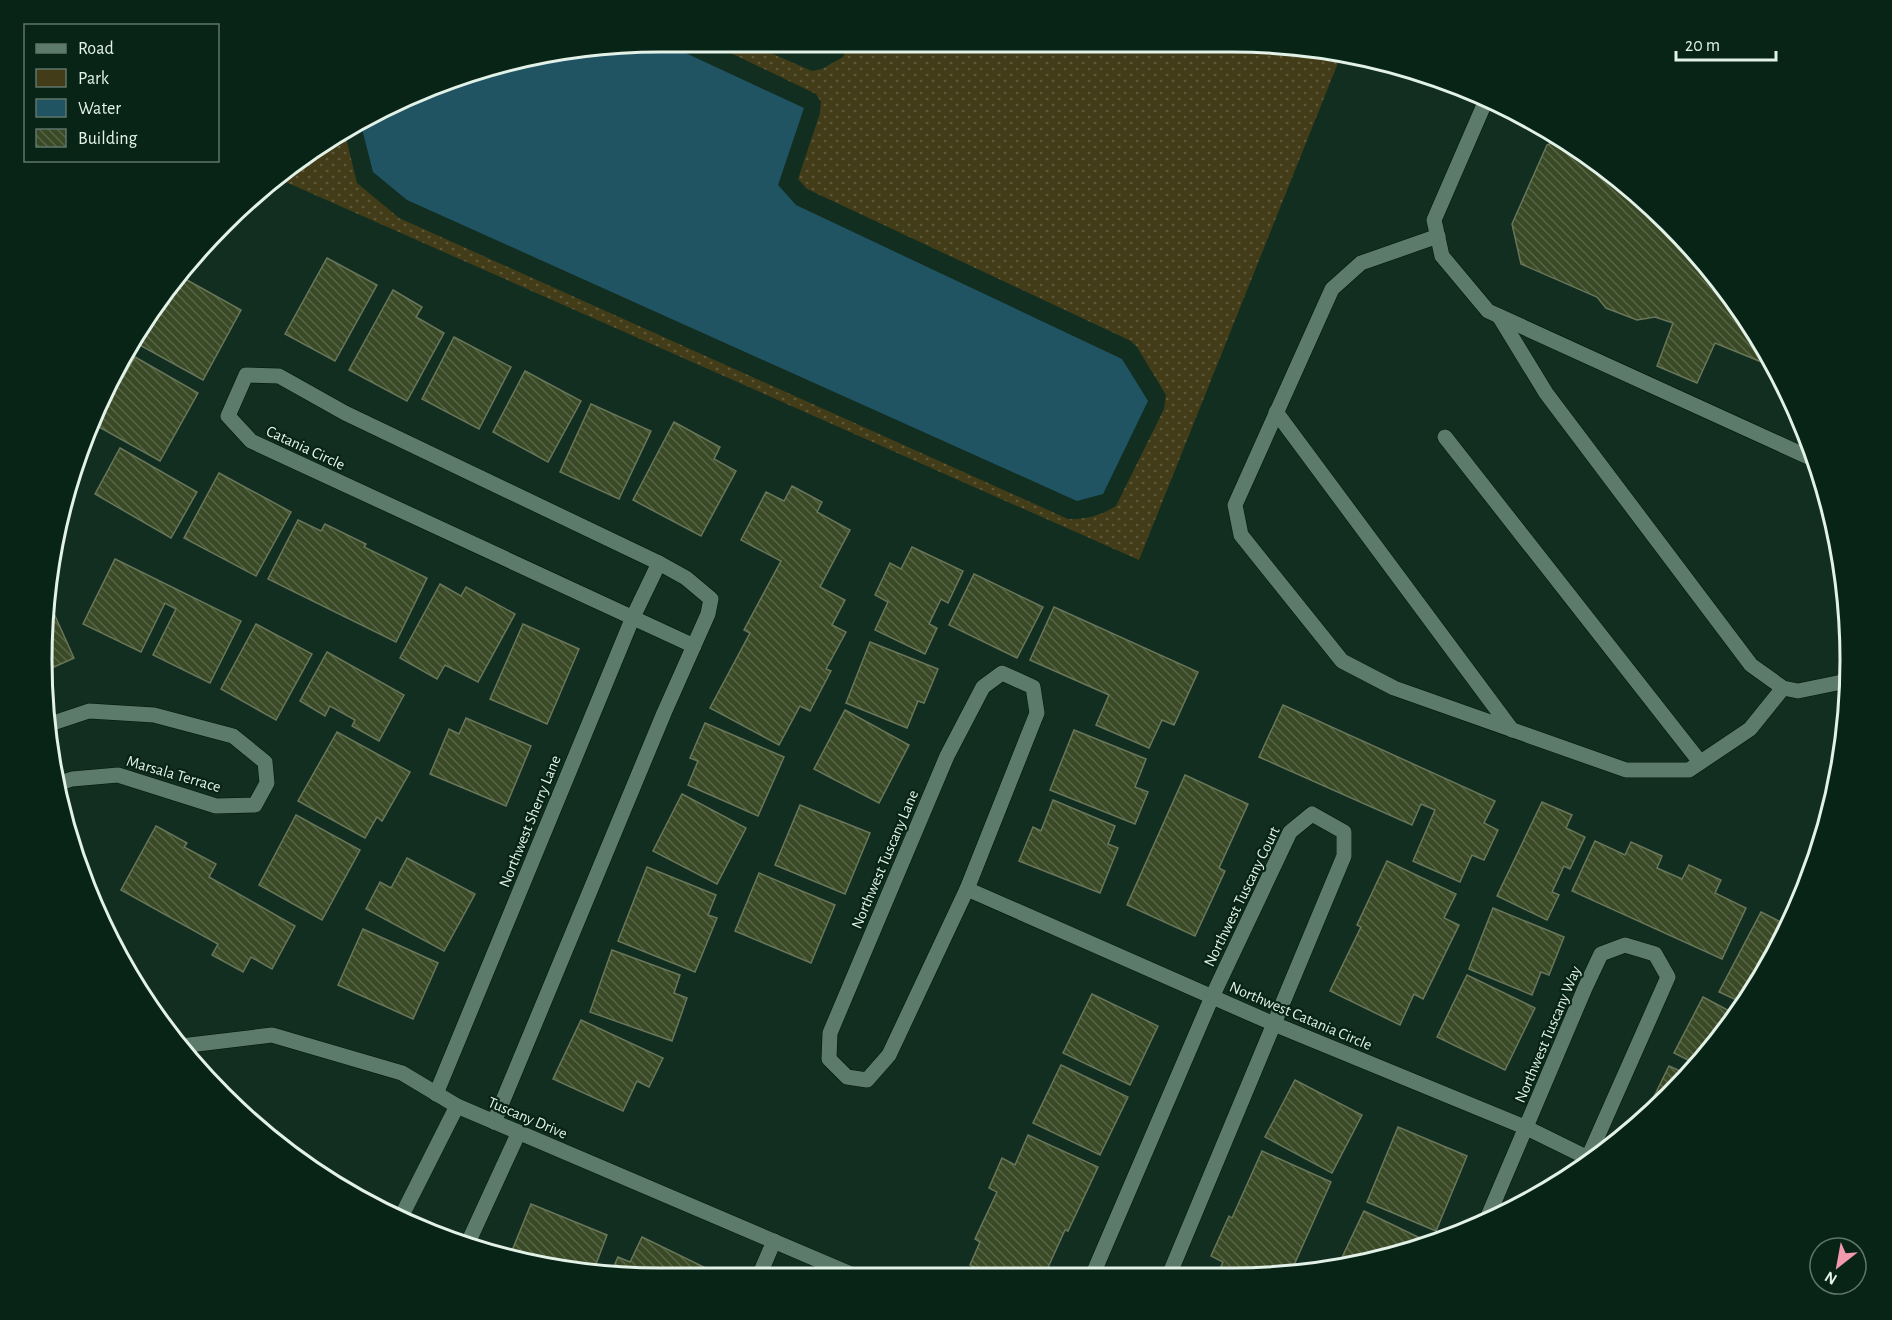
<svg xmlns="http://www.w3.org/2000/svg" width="1892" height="1320" viewBox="0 0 1892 1320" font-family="'Alegreya Sans',sans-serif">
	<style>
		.green { fill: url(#green-dots) }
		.water { fill: #205463 }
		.building { fill: url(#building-back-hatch); stroke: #69765a; stroke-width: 1.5 }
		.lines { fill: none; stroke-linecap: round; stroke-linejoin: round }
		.minor-casing { stroke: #001609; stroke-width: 16 }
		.minor { stroke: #5d7b6a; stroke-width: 15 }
		.labels { text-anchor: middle; stroke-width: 4.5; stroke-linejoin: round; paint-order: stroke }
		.street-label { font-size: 16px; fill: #e2f2e8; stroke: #082416 }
		.rim { fill: none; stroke: #e2f2e8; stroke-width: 3 }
	</style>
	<defs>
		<pattern id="green-dots" width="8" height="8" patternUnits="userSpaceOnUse" patternTransform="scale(1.5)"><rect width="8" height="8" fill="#433c18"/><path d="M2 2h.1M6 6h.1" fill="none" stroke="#5e593a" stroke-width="1.8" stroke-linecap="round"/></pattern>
		<pattern id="building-back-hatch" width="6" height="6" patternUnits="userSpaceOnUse" patternTransform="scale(1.5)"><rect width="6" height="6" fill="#3a4a26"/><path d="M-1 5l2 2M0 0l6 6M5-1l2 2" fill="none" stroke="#566546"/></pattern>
	</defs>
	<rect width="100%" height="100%" fill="#122e20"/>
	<path class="green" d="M 708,42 L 745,42 L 812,71 L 822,69 L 843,57 L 850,42 L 1232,42 L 1342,53 L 1139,560 L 279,179 L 317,146 L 344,130 L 357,183 L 399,218 L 1068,519 C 1085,520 1102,515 1116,506 L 1164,409 L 1166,395 L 1137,347 L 1131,341 L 807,189 L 798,179 L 820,113 L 821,102 L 816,94 Z"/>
	<g class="water">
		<path d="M 662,42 L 804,108 L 778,185 L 796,205 L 1122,359 L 1148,401 L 1103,494 L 1077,501 L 407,200 L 373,172 L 360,121 L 387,106 L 500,63 Z"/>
		<path d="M 793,42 L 832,42 L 815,52 Z"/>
	</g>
	<g class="building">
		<path d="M 1560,139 L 1639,195 L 1696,252 L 1767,351 L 1774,367 L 1715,343 L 1697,383 L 1657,366 L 1673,323 L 1655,317 L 1637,320 L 1606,308 L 1597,297 L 1521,264 L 1512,224 L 1547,145 Z"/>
		<path d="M 327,258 L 377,285 L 335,361 L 285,334 Z"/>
		<path d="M 178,275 L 241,310 L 203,380 L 136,343 L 161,297 Z"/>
		<path d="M 393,290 L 422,307 L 416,317 L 444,333 L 407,401 L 349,370 Z"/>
		<path d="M 454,337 L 511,367 L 479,429 L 422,399 Z"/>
		<path d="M 135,357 L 198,393 L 160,461 L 90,422 L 116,373 L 123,377 Z"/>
		<path d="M 525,371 L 581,401 L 548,462 L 493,432 Z"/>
		<path d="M 591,404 L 651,431 L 619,499 L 560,472 Z"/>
		<path d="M 674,422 L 720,447 L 714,459 L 736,471 L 701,536 L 633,500 Z"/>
		<path d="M 120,448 L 197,492 L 171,538 L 95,494 Z"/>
		<path d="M 219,473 L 291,512 L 256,576 L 184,538 Z"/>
		<path d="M 792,486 L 822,502 L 817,512 L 850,530 L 820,587 L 845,600 L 832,625 L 846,632 L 826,669 L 831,671 L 810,711 L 800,706 L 779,745 L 710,708 L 750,633 L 744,630 L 781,561 L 741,540 L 766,492 L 784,501 Z"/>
		<path d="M 298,520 L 321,531 L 325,524 L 366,544 L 364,547 L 427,578 L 396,642 L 268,579 Z"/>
		<path d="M 912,547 L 963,571 L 948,603 L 941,599 L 929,624 L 937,628 L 925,654 L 875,630 L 888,602 L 875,595 L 890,563 L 901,569 Z"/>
		<path d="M 115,559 L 241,621 L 210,683 L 153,655 L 176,609 L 165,603 L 141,652 L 83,624 Z"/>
		<path d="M 974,574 L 1043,607 L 1017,658 L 949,625 Z"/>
		<path d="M 440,584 L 461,596 L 466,587 L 515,614 L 478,682 L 445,665 L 437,679 L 400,658 Z"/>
		<path d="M 47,598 L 74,658 L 47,670 Z"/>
		<path d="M 1054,607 L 1198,672 L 1174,725 L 1162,720 L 1149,748 L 1096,725 L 1109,695 L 1030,660 Z"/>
		<path d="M 256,624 L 312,654 L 276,720 L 221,689 Z"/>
		<path d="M 523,624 L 579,649 L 547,724 L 490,699 Z"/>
		<path d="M 870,642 L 938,669 L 924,703 L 918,701 L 907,728 L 846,703 Z"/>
		<path d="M 327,652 L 404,695 L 379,741 L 352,726 L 355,720 L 330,706 L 325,716 L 300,701 Z"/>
		<path d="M 1283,705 L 1495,801 L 1484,823 L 1498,830 L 1484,860 L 1472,855 L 1460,882 L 1413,861 L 1435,810 L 1421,804 L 1412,825 L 1259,757 Z"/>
		<path d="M 845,710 L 909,745 L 879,803 L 814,769 Z"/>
		<path d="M 466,718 L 531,746 L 506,806 L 430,774 L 449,729 L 459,734 Z"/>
		<path d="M 705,723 L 784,757 L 758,816 L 688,785 L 698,761 L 690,758 Z"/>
		<path d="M 1074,730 L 1146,759 L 1135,787 L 1148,792 L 1135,824 L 1050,790 Z"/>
		<path d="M 337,732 L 410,772 L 382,821 L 377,817 L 365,838 L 298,801 Z"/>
		<path d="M 1185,775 L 1248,804 L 1219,868 L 1225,871 L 1195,936 L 1127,905 Z"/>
		<path d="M 682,794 L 746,828 L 717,884 L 653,851 Z"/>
		<path d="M 1053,800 L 1115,826 L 1108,844 L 1118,848 L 1100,893 L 1019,861 L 1033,827 L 1041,831 Z"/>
		<path d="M 1542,802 L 1572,815 L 1566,828 L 1585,837 L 1570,869 L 1564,866 L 1552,892 L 1559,895 L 1547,920 L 1497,896 Z"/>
		<path d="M 800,805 L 870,833 L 845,894 L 775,865 Z"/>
		<path d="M 296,815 L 360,850 L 322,920 L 259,885 Z"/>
		<path d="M 156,826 L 187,843 L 184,847 L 216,864 L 209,877 L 295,926 L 272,969 L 251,957 L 243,972 L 212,955 L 218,944 L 121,890 Z"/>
		<path d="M 1595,841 L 1625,855 L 1631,842 L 1662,856 L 1657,868 L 1682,879 L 1689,865 L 1721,880 L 1715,893 L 1746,908 L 1722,959 L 1572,891 Z"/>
		<path d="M 407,858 L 475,894 L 444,951 L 366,909 L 380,882 L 391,888 Z"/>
		<path d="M 1387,861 L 1456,894 L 1444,918 L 1459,925 L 1423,999 L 1414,994 L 1400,1025 L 1330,991 L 1361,927 L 1357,925 Z"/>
		<path d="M 647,867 L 716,895 L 708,915 L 717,918 L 695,972 L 618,941 Z"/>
		<path d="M 759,873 L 835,905 L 811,963 L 735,931 Z"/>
		<path d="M 1493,908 L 1564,937 L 1549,975 L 1541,972 L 1532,995 L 1469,969 Z"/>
		<path d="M 1761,912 L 1789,926 L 1743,1003 L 1719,992 Z"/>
		<path d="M 363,929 L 438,963 L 413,1019 L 338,985 Z"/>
		<path d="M 612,950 L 680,975 L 674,993 L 687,998 L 672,1041 L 590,1012 Z"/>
		<path d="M 1467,975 L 1535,1008 L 1505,1070 L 1437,1037 Z"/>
		<path d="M 1092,994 L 1158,1026 L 1130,1085 L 1063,1053 Z"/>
		<path d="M 1703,997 L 1735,1014 L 1740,1004 L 1742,1005 L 1722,1036 L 1696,1064 L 1674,1053 Z"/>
		<path d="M 581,1020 L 663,1058 L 649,1087 L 637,1081 L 623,1111 L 553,1079 Z"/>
		<path d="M 1061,1065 L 1128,1097 L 1100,1155 L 1033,1123 Z"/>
		<path d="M 1669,1066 L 1687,1074 L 1641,1123 Z"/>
		<path d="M 1295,1080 L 1362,1115 L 1332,1173 L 1265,1137 Z"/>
		<path d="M 1398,1127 L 1467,1156 L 1436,1231 L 1367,1202 Z"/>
		<path d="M 1028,1135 L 1098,1167 L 1068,1231 L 1065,1230 L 1045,1274 L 991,1275 L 970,1265 L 980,1242 L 975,1239 L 997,1192 L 989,1188 L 1002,1158 L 1015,1165 Z"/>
		<path d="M 1262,1151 L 1331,1182 L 1294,1265 L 1309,1271 L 1308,1273 L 1218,1273 L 1223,1262 L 1211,1256 L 1229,1216 L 1232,1218 Z"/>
		<path d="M 531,1204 L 607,1235 L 593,1272 L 509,1258 Z"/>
		<path d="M 1364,1211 L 1424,1240 L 1422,1246 L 1392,1257 L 1337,1268 Z"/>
		<path d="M 642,1237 L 712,1271 L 709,1276 L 610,1275 L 618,1257 L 630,1262 Z"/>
	</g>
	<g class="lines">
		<defs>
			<g id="minor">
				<path d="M 1487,98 L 1434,220 L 1442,256 L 1488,311 L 1817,461"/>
				<path d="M 1438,236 L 1361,263 L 1332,289 L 1235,505 L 1241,535 L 1342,661 L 1394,688 L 1626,770 L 1689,770 L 1750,729 L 1783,688"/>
				<path d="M 1499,316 L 1546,393 L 1751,665 L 1783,688 L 1798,691 L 1842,682 L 1848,673"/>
				<path d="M 1276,412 L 1512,730"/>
				<path d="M 1445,437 L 1700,762"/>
				<path d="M 1002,673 L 1033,687 L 1037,713 L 967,889 L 889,1055 L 867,1080 L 847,1077 L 829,1059 L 830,1033 L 947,756 L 983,687 Z"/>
				<path d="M 47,725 L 89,711 L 154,715 L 233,736 L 265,762 L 267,783 L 255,805 L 216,806 L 118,775 L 72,779 L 57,784"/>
				<path d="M 967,889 L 1274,1024 L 1527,1128 L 1588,1158"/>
				<path d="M 181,1046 L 272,1035 L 402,1073 L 457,1106 L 853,1275"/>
				<path d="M 436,1094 L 633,617 L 659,563"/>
				<path d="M 494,1122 L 664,713 L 708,614 L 711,599 L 686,578 L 659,563 L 345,413 L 279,376 L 246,375 L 228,416 L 251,441 L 694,646"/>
				<path d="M 400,1219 L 457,1106"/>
				<path d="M 1486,1221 L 1585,988 L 1601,954 L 1625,945 L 1655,954 L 1668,977 L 1587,1160"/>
				<path d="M 467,1245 L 519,1132"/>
				<path d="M 1093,1274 L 1212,997 L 1290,832 L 1312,814 L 1344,832 L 1344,856 L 1170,1273"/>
				<path d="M 759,1276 L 774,1241"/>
			</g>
		</defs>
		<use href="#minor" class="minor-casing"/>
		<use href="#minor" class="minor"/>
	</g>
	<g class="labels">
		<g class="street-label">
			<text transform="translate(306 447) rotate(25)" y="6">Catania Circle</text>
			<text transform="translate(174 773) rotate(16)" y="6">Marsala Terrace</text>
			<text transform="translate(529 821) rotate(-68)" y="6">Northwest Sherry Lane</text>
			<text transform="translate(884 859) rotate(-67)" y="6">Northwest Tuscany Lane</text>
			<text transform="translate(1241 896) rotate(-64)" y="6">Northwest Tuscany Court</text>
			<text transform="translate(1301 1015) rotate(23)" y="6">Northwest Catania Circle</text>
			<text transform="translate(1547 1034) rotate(-67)" y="6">Northwest Tuscany Way</text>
			<text transform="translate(528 1117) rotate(23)" y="6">Tuscany Drive</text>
		</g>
	</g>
	<path d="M0 0H1892V1320H0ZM660 52H1232A608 608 0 0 1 1840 660V660A608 608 0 0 1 1232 1268H660A608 608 0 0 1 52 660V660A608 608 0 0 1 660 52Z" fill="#082416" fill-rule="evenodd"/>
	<path class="rim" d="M660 52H1232A608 608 0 0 1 1840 660V660A608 608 0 0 1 1232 1268H660A608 608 0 0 1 52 660V660A608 608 0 0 1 660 52Z"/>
	<rect x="24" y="24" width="195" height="138" fill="#082416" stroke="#5f766a" stroke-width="1.5"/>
	<rect x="36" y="44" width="30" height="9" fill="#5d7b6a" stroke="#5f766a" stroke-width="1.5"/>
	<text x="78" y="54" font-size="18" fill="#e2f2e8">Road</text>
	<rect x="36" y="69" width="30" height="18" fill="#433c18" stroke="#5f766a" stroke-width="1.5"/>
	<text x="78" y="84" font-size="18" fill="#e2f2e8">Park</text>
	<rect x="36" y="99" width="30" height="18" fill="#205463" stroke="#5f766a" stroke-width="1.5"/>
	<text x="78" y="114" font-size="18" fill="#e2f2e8">Water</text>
	<rect x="36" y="129" width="30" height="18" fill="url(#building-back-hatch)" stroke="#5f766a" stroke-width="1.5"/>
	<text x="78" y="144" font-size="18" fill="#e2f2e8">Building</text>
	<g transform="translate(1838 1266) rotate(211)"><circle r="28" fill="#082416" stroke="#5f766a" stroke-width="1.5"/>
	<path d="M0-4.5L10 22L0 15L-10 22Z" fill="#f29aad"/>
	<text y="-9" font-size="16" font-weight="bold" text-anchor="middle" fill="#e2f2e8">N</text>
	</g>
	<path d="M1676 51v9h100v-9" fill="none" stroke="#e2f2e8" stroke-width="3"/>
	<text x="1685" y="51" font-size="18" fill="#e2f2e8" stroke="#082416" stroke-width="4.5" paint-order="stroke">20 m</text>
</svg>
